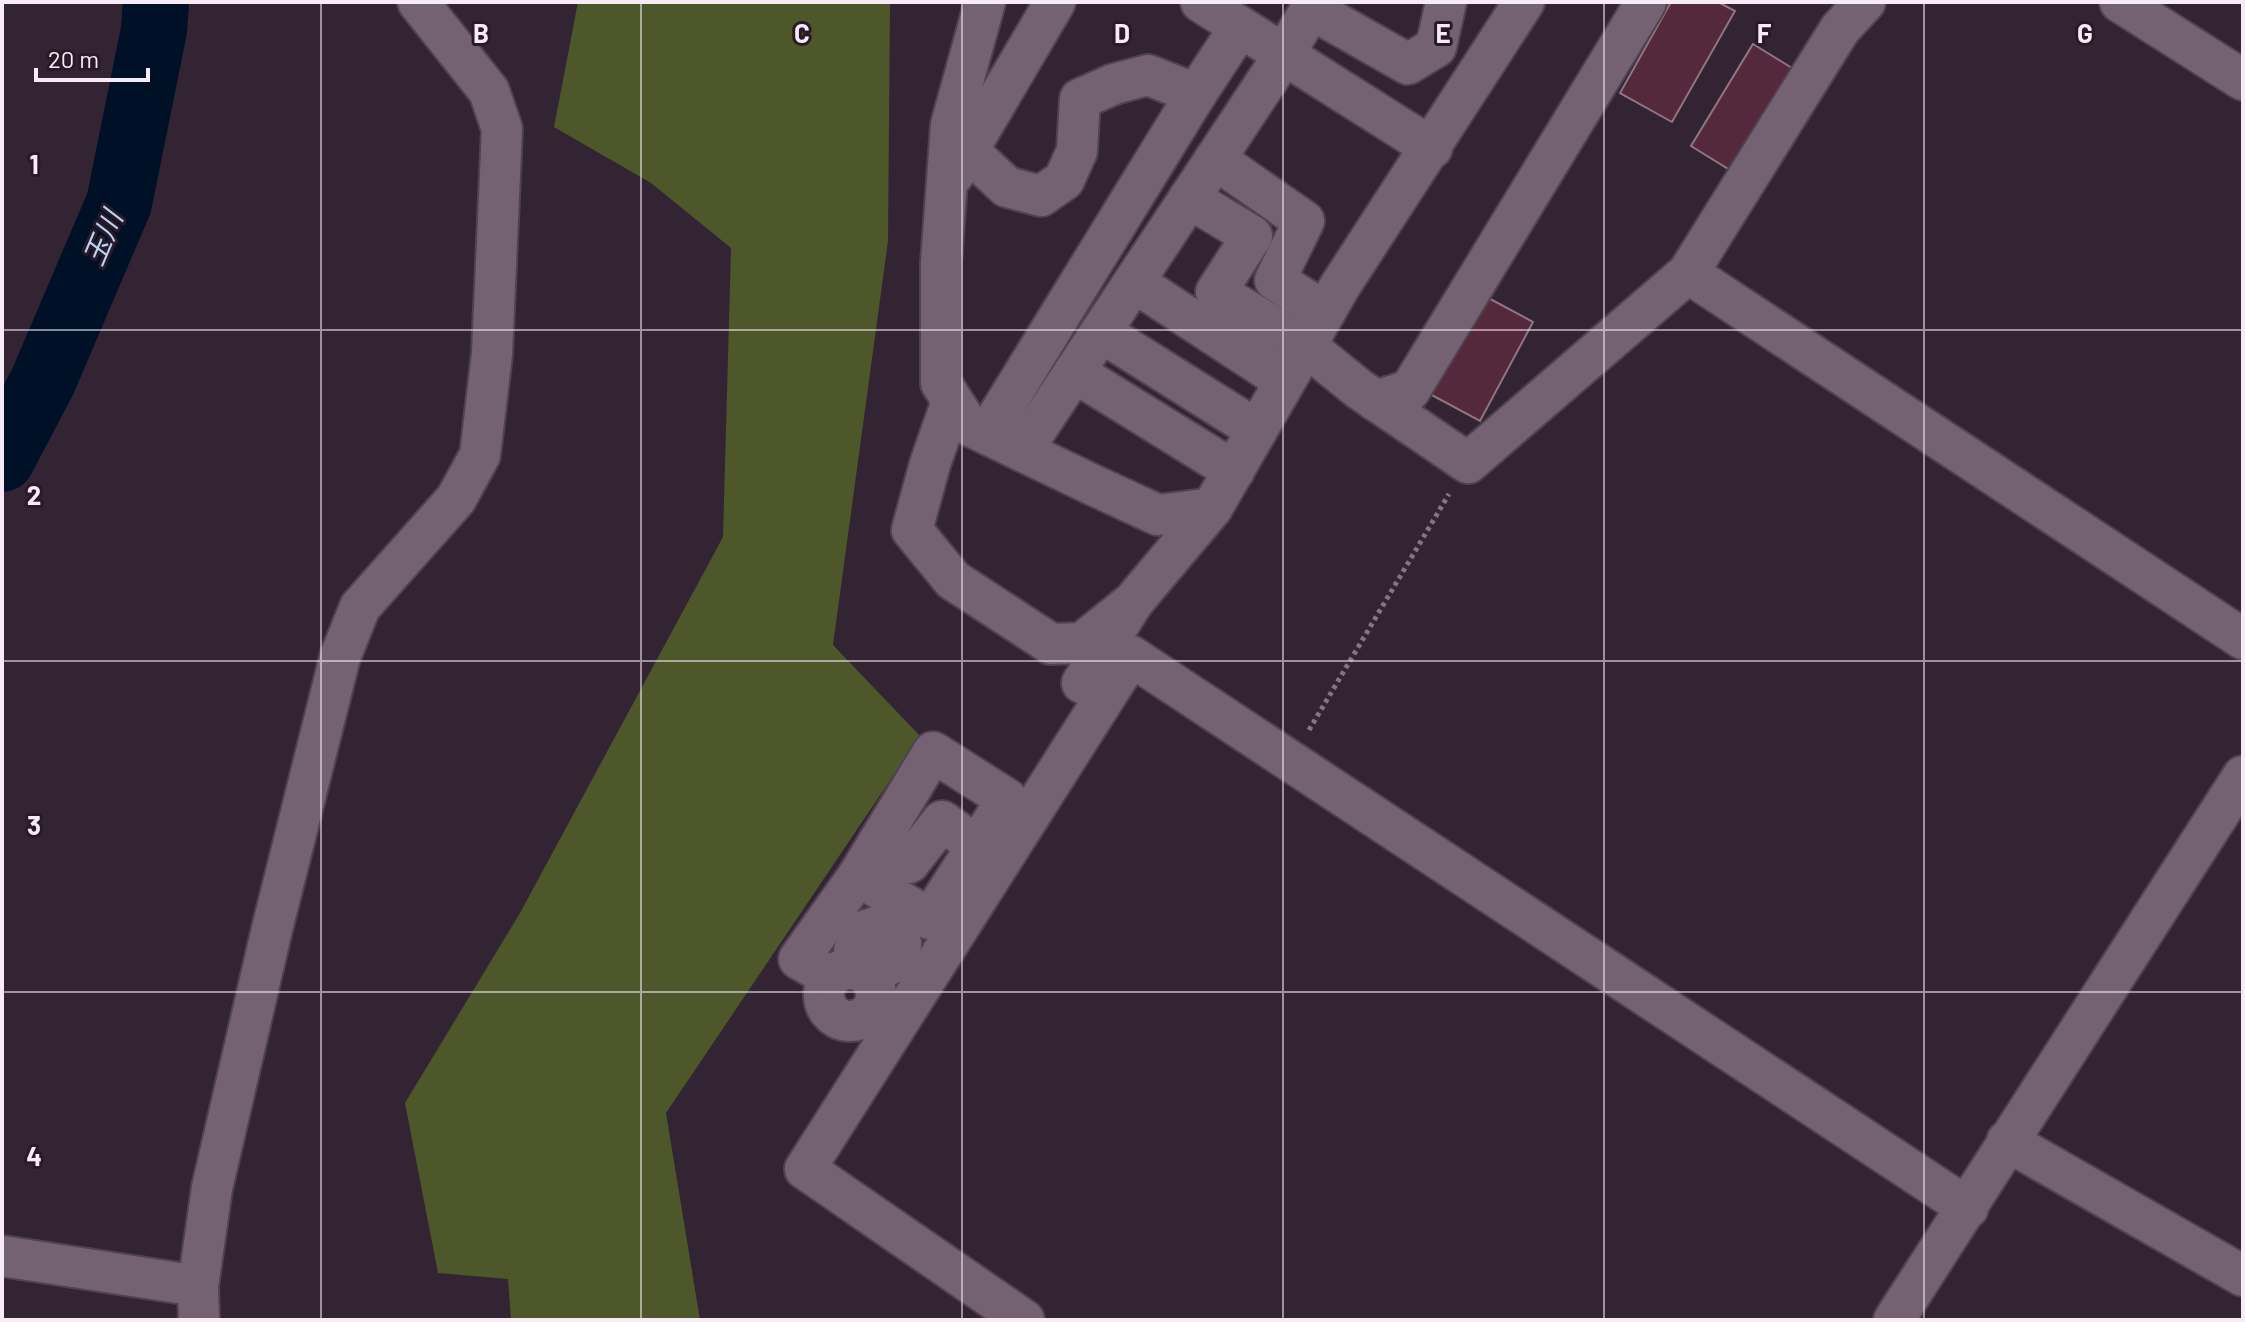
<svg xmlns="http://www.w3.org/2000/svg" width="2245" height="1322" viewBox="0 0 2245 1322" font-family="Barlow,'Noto Sans JP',sans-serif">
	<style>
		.forest { fill: #4d572a }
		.water { fill: #001026; stroke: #4a5264; stroke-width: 2 }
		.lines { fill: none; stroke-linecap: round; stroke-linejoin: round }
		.river { stroke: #001026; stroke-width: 66 }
		.building { fill: #54293b; stroke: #8f767f; stroke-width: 2 }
		.minor-casing { stroke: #50434f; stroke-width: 44 }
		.path { stroke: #837683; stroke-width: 5; stroke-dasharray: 4 4; stroke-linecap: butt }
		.minor { stroke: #746273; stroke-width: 40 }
		.grid { fill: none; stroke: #f7ecf6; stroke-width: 2; stroke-opacity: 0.55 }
		.labels { text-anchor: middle; stroke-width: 6; stroke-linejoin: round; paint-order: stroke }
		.water-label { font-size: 28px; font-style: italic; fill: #b6d5f7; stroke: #291a28 }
		.grid-label { font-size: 26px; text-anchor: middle; font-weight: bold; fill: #f7ecf6; stroke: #291a28; stroke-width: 6; stroke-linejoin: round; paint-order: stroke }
	</style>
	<rect width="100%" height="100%" fill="#332433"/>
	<path class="forest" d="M 578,2 L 890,2 L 888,241 L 833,645 L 920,736 L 666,1113 L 700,1320 L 511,1320 L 508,1279 L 438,1273 L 405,1103 L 520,913 L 723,537 L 731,248 L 651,183 L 554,127 Z"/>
	<path class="water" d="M 146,2 L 166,2 L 163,30 L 143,27 Z"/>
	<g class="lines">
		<path class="river" d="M 2,459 L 43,381 L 119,203 L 154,30 L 156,2"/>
	</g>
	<g class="building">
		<path d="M 1671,2 L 1718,2 L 1735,11 L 1672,122 L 1620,93 Z"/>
		<path d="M 1753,44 L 1792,68 L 1730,170 L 1691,146 Z"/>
		<path d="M 1481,294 L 1533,322 L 1480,421 L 1428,393 Z"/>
	</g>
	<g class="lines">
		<defs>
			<g id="minor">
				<path d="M 985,2 L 951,125 L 941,263 L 941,383 L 968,425 L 1093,485 L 1158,515 L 1212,508 L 1340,286 L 1524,2"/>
				<path d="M 1201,2 L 1432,148"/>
				<path d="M 2120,2 L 2243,80"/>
				<path d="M 1311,9 L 1408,64 L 1436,47 L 1446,2"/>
				<path d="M 968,151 L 1007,187 L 1041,196 L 1064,180 L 1077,151 L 1080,99 L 1114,84 L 1148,75 L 1196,94"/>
				<path d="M 1215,159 L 1304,221 L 1275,280 L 1325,312"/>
				<path d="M 954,174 L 1055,2"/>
				<path d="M 1189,198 L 1252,236 L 1216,292 L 1306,346 L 1359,389 L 1468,463 L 1688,273 L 1840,29 L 1865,2"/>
				<path d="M 1688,273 L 2243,639"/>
				<path d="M 1134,282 L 1285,381"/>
				<path d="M 1101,332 L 1257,430"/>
				<path d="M 1074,372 L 1234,471"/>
				<path d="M 952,401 L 930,464 L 912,530 L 953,580 L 1051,644 L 1082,643 L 1133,602 L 1212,508"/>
				<path d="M 1376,401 L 1410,390 L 1646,2"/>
				<path d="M 987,434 L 1196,94 L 1240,27"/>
				<path d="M 1022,451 L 1284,55 L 1315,2"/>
				<path d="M 1082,683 L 1133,602"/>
				<path d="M 995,818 L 930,919 L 858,876 L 933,752 L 1007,799"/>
				<path d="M 879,841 L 909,863 L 942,821 L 977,846"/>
				<path d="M 890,928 L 879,926 L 863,931 L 854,950 C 870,970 878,973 900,959 L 901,943 L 890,928 L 908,906"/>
				<circle cx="850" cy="995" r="26"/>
				<path d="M 831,977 L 799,959 L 858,876"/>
				<path d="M 2007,1141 L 2243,1276"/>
				<path d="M 2,1256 L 198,1286"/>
				<path d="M 199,1320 L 198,1286 L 212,1188 L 272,929 L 340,657 L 360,607 L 456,499 L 480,455 L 492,354 L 502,129 L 489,91 L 418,2"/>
				<path d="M 1024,1320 L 805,1169 L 1131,656 L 1968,1208"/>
				<path d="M 1894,1320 L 2243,776"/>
			</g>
		</defs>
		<use href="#minor" class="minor-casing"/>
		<path class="path" d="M 1309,730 L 1449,494"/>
		<use href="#minor" class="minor"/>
	</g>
	<path class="grid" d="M 321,2 L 321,1320M 641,2 L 641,1320M 962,2 L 962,1320M 1283,2 L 1283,1320M 1604,2 L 1604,1320M 1924,2 L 1924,1320M 2,330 L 2243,330M 2,661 L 2243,661M 2,992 L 2243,992"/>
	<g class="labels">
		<g class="water-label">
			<text transform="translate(103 238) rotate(-67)" y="10">玉川</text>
		</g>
	</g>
	<g class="grid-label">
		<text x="481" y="43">B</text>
		<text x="802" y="43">C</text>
		<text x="1122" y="43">D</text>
		<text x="1443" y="43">E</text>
		<text x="1764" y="43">F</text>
		<text x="2085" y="43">G</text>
		<text x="34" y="174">1</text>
		<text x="34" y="505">2</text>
		<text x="34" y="835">3</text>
		<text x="34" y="1166">4</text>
	</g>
	<rect width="2245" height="1322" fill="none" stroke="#f7ecf6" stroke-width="8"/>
	<path d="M36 68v12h112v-12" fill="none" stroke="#f7ecf6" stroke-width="4"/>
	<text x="48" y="68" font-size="24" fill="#f7ecf6" stroke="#291a28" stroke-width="6" paint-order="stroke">20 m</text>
</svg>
